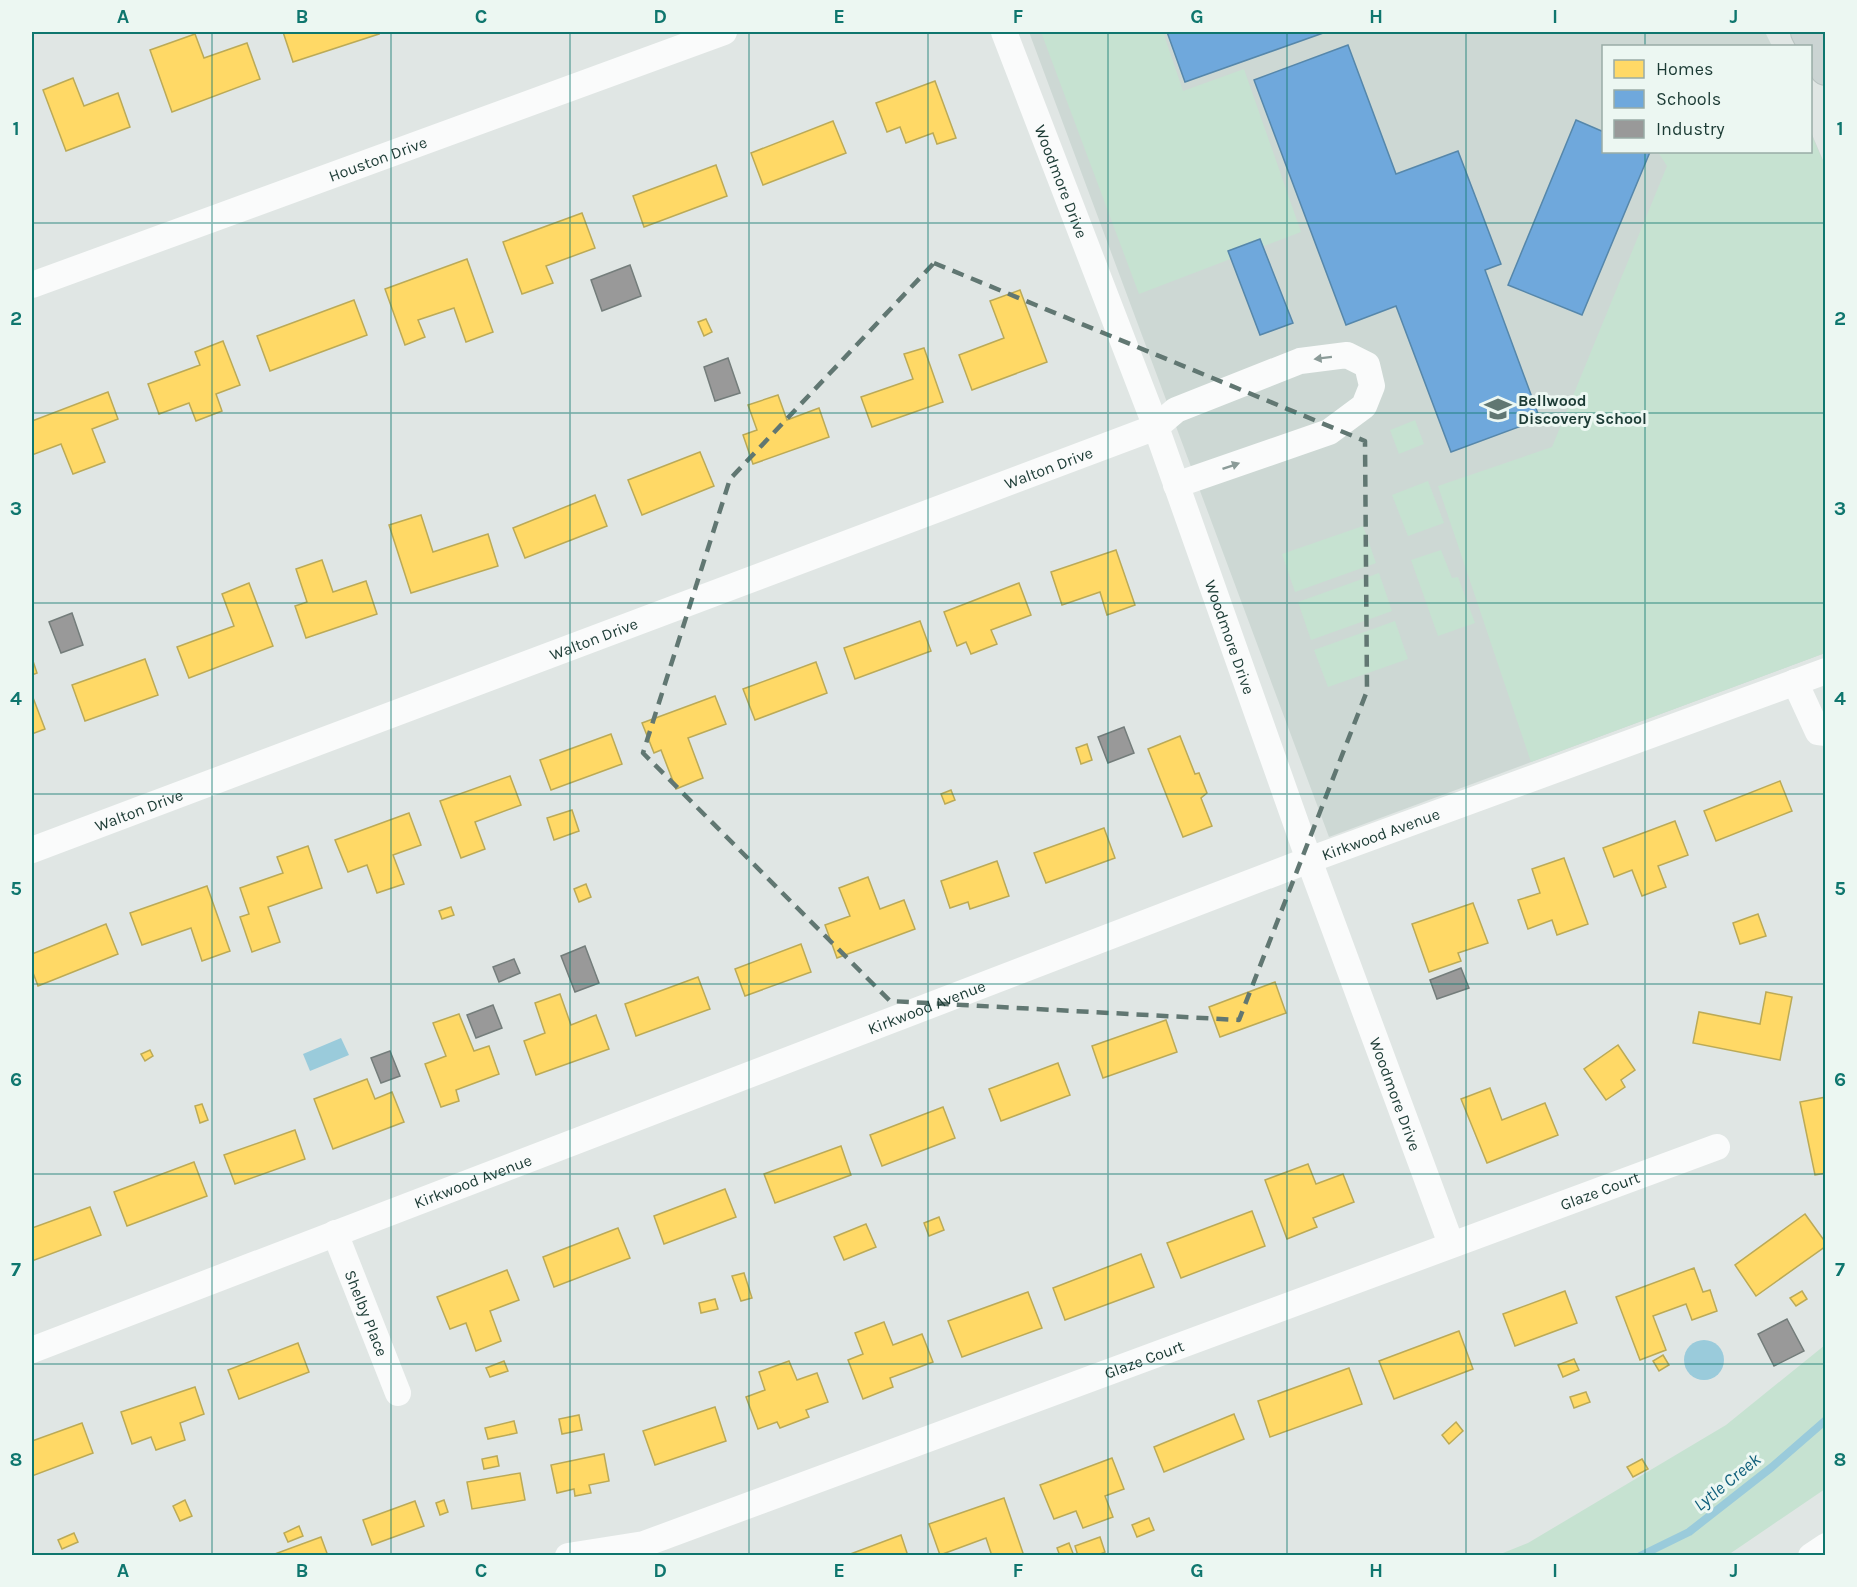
<svg xmlns="http://www.w3.org/2000/svg" width="1857" height="1587" viewBox="0 0 1857 1587" font-family="Karla,sans-serif">
	<style>
		.built { fill: #cdd8d4 }
		.green { fill: #c6e2d1 }
		.water { fill: #9acbdb }
		.homes { fill: #ffd966; stroke: #bbaa57; stroke-width: 1.5 }
		.schools { fill: #6fa8dc; stroke: #5687aa; stroke-width: 1.5 }
		.industry { fill: #999; stroke: #747d7b; stroke-width: 1.5 }
		.lines { fill: none; stroke-linecap: round; stroke-linejoin: round }
		.stream { stroke: #9acbdb; stroke-width: 8 }
		.major-casing { stroke: #bac4c2; stroke-width: 34 }
		.minor { stroke: #fafbfb; stroke-width: 26 }
		.major { stroke: #cbd4d3; stroke-width: 32 }
		.oneway { fill: #8b9b98 }
		.marked { fill: none; stroke: #617772; stroke-width: 4.5; stroke-dasharray: 12 8; stroke-linejoin: round }
		.grid { fill: none; stroke: #0f766e; stroke-width: 1.5; stroke-opacity: 0.55 }
		.labels { text-anchor: middle; stroke-width: 6; stroke-linejoin: round; paint-order: stroke }
		.street-label { font-size: 16px; fill: #1c3b35; stroke: #ecf7f2 }
		.poi-label { font-size: 16px; font-weight: bold; fill: #1c3b35; stroke: #ecf7f2; text-anchor: start }
		.water-label { font-size: 18px; font-style: italic; fill: #11607c; stroke: #ecf7f2 }
		.neatline { fill: none; stroke: #0f766e; stroke-width: 2 }
		.grid-label { font-size: 20px; text-anchor: middle; font-weight: bold; fill: #0f766e }
	</style>
	<rect width="100%" height="100%" fill="#e0e6e4"/>
	<path class="built" d="M 1029,32 L 1765,32 L 1772,46 L 1604,46 L 1604,152 L 1810,152 L 1811,132 L 1825,165 L 1825,653 L 1329,837 Z"/>
	<g class="green">
		<path d="M 1041,32 L 1163,32 L 1183,91 L 1244,69 L 1301,232 L 1139,294 Z"/>
		<path d="M 1811,134 L 1826,168 L 1825,653 L 1531,762 L 1438,486 L 1552,447 L 1667,166 L 1658,152 L 1810,152 Z"/>
		<path d="M 1415,420 L 1424,444 L 1399,454 L 1390,430 Z"/>
		<path d="M 1428,481 L 1444,523 L 1408,536 L 1392,495 Z"/>
		<path d="M 1363,526 L 1376,563 L 1295,592 L 1282,554 Z"/>
		<path d="M 1441,550 L 1452,578 L 1458,577 L 1475,623 L 1438,636 L 1411,560 Z"/>
		<path d="M 1379,573 L 1392,611 L 1311,640 L 1298,602 Z"/>
		<path d="M 1395,621 L 1408,659 L 1328,687 L 1314,650 Z"/>
		<path d="M 1825,1345 L 1825,1489 L 1728,1555 L 1498,1555 L 1528,1543 L 1726,1425 Z"/>
	</g>
	<g class="water">
		<path d="M 341,1038 L 349,1055 L 310,1071 L 303,1054 Z"/>
		<circle cx="1704" cy="1360" r="20"/>
	</g>
	<g class="homes">
		<path d="M 283,32 L 378,32 L 379,34 L 293,62 Z"/>
		<path d="M 195,34 L 204,58 L 247,43 L 260,79 L 172,112 L 150,50 Z"/>
		<path d="M 73,78 L 84,106 L 118,93 L 130,127 L 66,151 L 43,90 Z"/>
		<path d="M 935,81 L 956,138 L 937,144 L 933,133 L 906,143 L 900,127 L 887,132 L 876,103 Z"/>
		<path d="M 833,121 L 846,153 L 763,185 L 751,153 Z"/>
		<path d="M 716,165 L 727,196 L 644,227 L 633,196 Z"/>
		<path d="M 582,213 L 595,248 L 546,266 L 553,283 L 522,294 L 503,242 Z"/>
		<path d="M 467,259 L 493,332 L 466,342 L 454,308 L 418,320 L 425,337 L 405,345 L 385,289 Z"/>
		<path d="M 1020,290 L 1047,362 L 972,390 L 959,355 L 1004,338 L 990,301 Z"/>
		<path d="M 354,300 L 367,335 L 270,371 L 257,336 Z"/>
		<path d="M 706,319 L 712,332 L 704,336 L 698,322 Z"/>
		<path d="M 223,341 L 240,385 L 216,394 L 222,411 L 196,421 L 189,403 L 159,414 L 148,384 L 200,365 L 195,352 Z"/>
		<path d="M 924,348 L 943,402 L 872,427 L 861,397 L 913,379 L 904,354 Z"/>
		<path d="M 108,392 L 118,419 L 92,429 L 105,462 L 73,474 L 61,444 L 32,455 L 32,421 Z"/>
		<path d="M 778,395 L 787,420 L 819,408 L 829,437 L 753,464 L 743,435 L 757,430 L 748,405 Z"/>
		<path d="M 700,452 L 714,486 L 642,515 L 628,480 Z"/>
		<path d="M 595,495 L 607,526 L 525,558 L 513,528 Z"/>
		<path d="M 421,515 L 433,552 L 488,534 L 498,566 L 411,593 L 389,525 Z"/>
		<path d="M 1116,550 L 1135,605 L 1107,615 L 1100,592 L 1062,605 L 1051,572 Z"/>
		<path d="M 322,560 L 333,592 L 366,581 L 377,614 L 306,638 L 295,606 L 307,602 L 296,569 Z"/>
		<path d="M 249,583 L 273,646 L 189,678 L 177,647 L 234,626 L 222,594 Z"/>
		<path d="M 1019,583 L 1031,615 L 991,630 L 997,644 L 971,654 L 966,642 L 957,646 L 944,612 Z"/>
		<path d="M 920,621 L 931,651 L 855,679 L 844,648 Z"/>
		<path d="M 32,658 L 37,673 L 32,675 Z"/>
		<path d="M 145,659 L 158,695 L 85,721 L 72,685 Z"/>
		<path d="M 816,662 L 827,693 L 755,720 L 743,689 Z"/>
		<path d="M 32,695 L 45,729 L 32,734 Z"/>
		<path d="M 715,696 L 726,724 L 688,738 L 703,778 L 676,789 L 661,750 L 654,753 L 642,723 Z"/>
		<path d="M 611,734 L 622,764 L 551,790 L 540,760 Z"/>
		<path d="M 1180,736 L 1195,774 L 1199,773 L 1207,793 L 1201,798 L 1212,826 L 1183,837 L 1148,749 Z"/>
		<path d="M 1087,744 L 1092,760 L 1081,764 L 1076,748 Z"/>
		<path d="M 510,776 L 521,805 L 475,822 L 485,849 L 461,858 L 440,801 Z"/>
		<path d="M 1780,781 L 1792,811 L 1716,841 L 1704,811 Z"/>
		<path d="M 951,790 L 955,800 L 945,804 L 941,794 Z"/>
		<path d="M 572,810 L 579,831 L 554,840 L 547,818 Z"/>
		<path d="M 409,813 L 421,845 L 393,855 L 404,884 L 377,893 L 367,865 L 348,872 L 335,840 Z"/>
		<path d="M 1675,821 L 1688,855 L 1658,866 L 1666,887 L 1642,896 L 1632,870 L 1614,877 L 1603,848 Z"/>
		<path d="M 1104,828 L 1115,858 L 1046,883 L 1034,853 Z"/>
		<path d="M 308,846 L 322,888 L 268,907 L 280,942 L 252,952 L 240,917 L 249,914 L 240,888 L 283,873 L 277,857 Z"/>
		<path d="M 1564,858 L 1588,924 L 1557,935 L 1552,920 L 1528,929 L 1518,900 L 1540,893 L 1532,869 Z"/>
		<path d="M 997,861 L 1009,896 L 970,909 L 968,902 L 950,908 L 941,881 Z"/>
		<path d="M 868,877 L 880,909 L 904,900 L 915,929 L 837,958 L 825,925 L 850,916 L 839,888 Z"/>
		<path d="M 586,884 L 591,897 L 579,902 L 574,889 Z"/>
		<path d="M 207,886 L 230,951 L 202,961 L 191,928 L 142,945 L 130,913 Z"/>
		<path d="M 1473,903 L 1488,943 L 1458,953 L 1461,961 L 1429,972 L 1412,924 Z"/>
		<path d="M 451,907 L 454,915 L 442,919 L 439,911 Z"/>
		<path d="M 1758,914 L 1766,936 L 1740,944 L 1733,923 Z"/>
		<path d="M 106,924 L 118,954 L 38,986 L 32,970 L 32,954 Z"/>
		<path d="M 801,944 L 811,972 L 745,996 L 735,969 Z"/>
		<path d="M 698,977 L 710,1009 L 636,1036 L 625,1004 Z"/>
		<path d="M 1275,982 L 1286,1013 L 1220,1037 L 1209,1007 Z"/>
		<path d="M 1766,992 L 1792,997 L 1780,1060 L 1693,1043 L 1699,1012 L 1760,1024 Z"/>
		<path d="M 560,994 L 571,1025 L 596,1015 L 609,1049 L 536,1075 L 524,1041 L 545,1033 L 535,1003 Z"/>
		<path d="M 459,1014 L 474,1051 L 489,1046 L 499,1074 L 456,1090 L 459,1101 L 441,1107 L 425,1064 L 446,1056 L 433,1023 Z"/>
		<path d="M 1166,1020 L 1177,1052 L 1103,1078 L 1092,1046 Z"/>
		<path d="M 1618,1045 L 1635,1070 L 1621,1080 L 1625,1087 L 1606,1100 L 1584,1069 Z"/>
		<path d="M 150,1050 L 153,1056 L 145,1061 L 141,1054 Z"/>
		<path d="M 1058,1063 L 1070,1095 L 1001,1121 L 989,1089 Z"/>
		<path d="M 367,1079 L 375,1099 L 392,1092 L 404,1122 L 333,1149 L 314,1099 Z"/>
		<path d="M 1490,1088 L 1502,1120 L 1545,1103 L 1558,1135 L 1487,1163 L 1461,1099 Z"/>
		<path d="M 1826,1097 L 1826,1173 L 1815,1175 L 1800,1102 Z"/>
		<path d="M 202,1104 L 208,1120 L 200,1123 L 195,1106 Z"/>
		<path d="M 943,1107 L 955,1138 L 882,1166 L 870,1135 Z"/>
		<path d="M 295,1130 L 305,1159 L 235,1184 L 224,1155 Z"/>
		<path d="M 841,1146 L 851,1175 L 775,1203 L 764,1174 Z"/>
		<path d="M 194,1162 L 207,1196 L 127,1226 L 114,1192 Z"/>
		<path d="M 1308,1164 L 1316,1184 L 1343,1174 L 1354,1202 L 1313,1218 L 1317,1227 L 1287,1239 L 1265,1180 Z"/>
		<path d="M 725,1189 L 736,1217 L 664,1244 L 654,1216 Z"/>
		<path d="M 90,1207 L 101,1235 L 32,1261 L 32,1228 Z"/>
		<path d="M 1252,1211 L 1265,1246 L 1181,1278 L 1167,1243 Z"/>
		<path d="M 1805,1214 L 1826,1243 L 1826,1246 L 1756,1296 L 1735,1265 Z"/>
		<path d="M 939,1217 L 944,1230 L 929,1236 L 924,1223 Z"/>
		<path d="M 866,1224 L 876,1247 L 844,1260 L 834,1237 Z"/>
		<path d="M 618,1228 L 630,1258 L 554,1287 L 543,1257 Z"/>
		<path d="M 1141,1254 L 1154,1287 L 1065,1320 L 1053,1288 Z"/>
		<path d="M 1694,1268 L 1703,1292 L 1710,1290 L 1717,1311 L 1692,1320 L 1686,1304 L 1653,1316 L 1666,1350 L 1640,1360 L 1616,1297 Z"/>
		<path d="M 507,1270 L 519,1300 L 490,1311 L 501,1341 L 476,1351 L 466,1323 L 450,1329 L 437,1297 Z"/>
		<path d="M 744,1273 L 752,1298 L 741,1301 L 732,1276 Z"/>
		<path d="M 1565,1291 L 1577,1323 L 1515,1346 L 1503,1314 Z"/>
		<path d="M 1802,1291 L 1807,1299 L 1796,1306 L 1790,1298 Z"/>
		<path d="M 1028,1292 L 1042,1328 L 962,1357 L 948,1321 Z"/>
		<path d="M 715,1299 L 718,1309 L 701,1313 L 699,1303 Z"/>
		<path d="M 884,1322 L 893,1345 L 922,1334 L 933,1362 L 890,1378 L 893,1387 L 863,1399 L 848,1360 L 863,1354 L 855,1333 Z"/>
		<path d="M 1459,1331 L 1473,1369 L 1394,1399 L 1379,1361 Z"/>
		<path d="M 298,1343 L 309,1372 L 239,1399 L 228,1370 Z"/>
		<path d="M 1663,1355 L 1669,1365 L 1659,1371 L 1653,1361 Z"/>
		<path d="M 1574,1359 L 1579,1370 L 1563,1377 L 1558,1365 Z"/>
		<path d="M 504,1361 L 508,1371 L 490,1377 L 486,1368 Z"/>
		<path d="M 789,1361 L 797,1380 L 817,1373 L 828,1402 L 806,1410 L 809,1417 L 780,1428 L 777,1422 L 758,1429 L 746,1397 L 765,1390 L 759,1372 Z"/>
		<path d="M 1349,1368 L 1362,1404 L 1270,1437 L 1258,1401 Z"/>
		<path d="M 195,1387 L 204,1414 L 180,1423 L 185,1440 L 156,1450 L 151,1437 L 132,1444 L 121,1412 Z"/>
		<path d="M 1586,1392 L 1590,1402 L 1574,1408 L 1570,1397 Z"/>
		<path d="M 715,1407 L 726,1441 L 655,1465 L 643,1431 Z"/>
		<path d="M 1234,1414 L 1244,1439 L 1164,1472 L 1154,1447 Z"/>
		<path d="M 579,1415 L 582,1430 L 562,1434 L 559,1419 Z"/>
		<path d="M 514,1421 L 517,1433 L 488,1439 L 485,1428 Z"/>
		<path d="M 1456,1422 L 1463,1431 L 1449,1444 L 1442,1435 Z"/>
		<path d="M 82,1423 L 93,1453 L 32,1476 L 32,1441 Z"/>
		<path d="M 604,1454 L 609,1481 L 589,1485 L 591,1493 L 575,1496 L 574,1489 L 557,1493 L 551,1465 Z"/>
		<path d="M 497,1456 L 499,1466 L 484,1469 L 482,1459 Z"/>
		<path d="M 1112,1458 L 1124,1489 L 1105,1496 L 1113,1517 L 1083,1528 L 1076,1511 L 1054,1519 L 1040,1485 Z"/>
		<path d="M 1642,1459 L 1648,1469 L 1633,1477 L 1627,1467 Z"/>
		<path d="M 520,1473 L 525,1500 L 472,1509 L 467,1482 Z"/>
		<path d="M 1004,1498 L 1024,1556 L 992,1556 L 986,1538 L 940,1555 L 929,1524 Z"/>
		<path d="M 185,1500 L 192,1516 L 180,1521 L 173,1506 Z"/>
		<path d="M 444,1500 L 448,1512 L 440,1515 L 436,1503 Z"/>
		<path d="M 415,1501 L 424,1526 L 372,1545 L 363,1520 Z"/>
		<path d="M 1149,1518 L 1154,1530 L 1137,1537 L 1132,1525 Z"/>
		<path d="M 299,1526 L 303,1536 L 288,1542 L 284,1533 Z"/>
		<path d="M 74,1533 L 78,1542 L 62,1549 L 58,1540 Z"/>
		<path d="M 901,1535 L 908,1556 L 845,1556 Z"/>
		<path d="M 321,1537 L 328,1556 L 272,1556 L 272,1555 Z"/>
		<path d="M 1100,1537 L 1105,1552 L 1096,1556 L 1078,1556 L 1075,1546 Z"/>
		<path d="M 1069,1543 L 1074,1556 L 1060,1556 L 1057,1548 Z"/>
	</g>
	<g class="schools">
		<path d="M 1167,32 L 1326,32 L 1185,82 Z"/>
		<path d="M 1348,45 L 1396,174 L 1458,151 L 1501,264 L 1485,270 L 1540,419 L 1451,452 L 1396,306 L 1346,325 L 1254,80 Z"/>
		<path d="M 1576,120 L 1604,132 L 1604,152 L 1650,152 L 1582,315 L 1508,285 Z"/>
		<path d="M 1260,239 L 1293,323 L 1260,335 L 1228,251 Z"/>
	</g>
	<g class="industry">
		<path d="M 630,265 L 641,296 L 602,311 L 591,280 Z"/>
		<path d="M 728,358 L 740,393 L 715,401 L 704,367 Z"/>
		<path d="M 72,613 L 83,645 L 61,653 L 49,622 Z"/>
		<path d="M 1124,727 L 1134,753 L 1108,763 L 1098,737 Z"/>
		<path d="M 585,946 L 599,983 L 575,992 L 561,956 Z"/>
		<path d="M 514,959 L 520,973 L 499,982 L 493,967 Z"/>
		<path d="M 1461,968 L 1469,988 L 1437,999 L 1430,980 Z"/>
		<path d="M 493,1005 L 502,1028 L 476,1038 L 467,1015 Z"/>
		<path d="M 390,1051 L 400,1076 L 381,1083 L 371,1058 Z"/>
		<path d="M 1787,1319 L 1804,1351 L 1774,1366 L 1758,1334 Z"/>
	</g>
	<g class="lines">
		<path class="stream" d="M 1640,1556 L 1689,1532 L 1772,1467 L 1826,1420"/>
		<defs>
			<path id="major" d="M 1807,32 L 1826,69"/>
		</defs>
		<use href="#major" class="major-casing"/>
		<g class="minor">
			<path id="s1" d="M 1004,32 L 1156,427 L 1309,860 L 1451,1244"/>
			<path id="s2" d="M 32,285 L 724,32"/>
			<path d="M 1795,682 L 1818,732 L 1826,733"/>
			<path id="s3" d="M 32,850 L 1156,427 L 1176,410 L 1300,361 L 1347,355 L 1367,365 L 1372,386 L 1364,406 L 1329,432 L 1176,485"/>
			<path id="s4" d="M 335,1233 L 398,1393"/>
			<path id="s5" d="M 32,1350 L 1309,860 L 1826,671"/>
			<path id="s6" d="M 568,1556 L 644,1544 L 1717,1147"/>
			<path d="M 1811,1556 L 1826,1546"/>
		</g>
		<use href="#major" class="major"/>
	</g>
	<defs><path id="oneway-solid" d="M-6-.8H1V-3.2L6.5 0L1 3.2V.8H-6Z" transform="scale(1.5)"/></defs>
	<g class="oneway">
		<use href="#oneway-solid" transform="translate(1323 358) rotate(173)"/>
		<use href="#oneway-solid" transform="translate(1231 466) rotate(-19)"/>
	</g>
	<path class="marked" d="M 934,263 L 1365,441 L 1367,691 L 1239,1020 L 890,1001 L 643,753 L 730,479 Z"/>
	<path class="grid" d="M 212,32 L 212,1556M 391,32 L 391,1556M 570,32 L 570,1556M 749,32 L 749,1556M 928,32 L 928,1556M 1108,32 L 1108,1556M 1287,32 L 1287,1556M 1466,32 L 1466,1556M 1645,32 L 1645,46M 1645,152 L 1645,1556M 32,223 L 1826,223M 32,413 L 1826,413M 32,603 L 1826,603M 32,794 L 1826,794M 32,984 L 1826,984M 32,1174 L 1826,1174M 32,1364 L 1826,1364"/>
	<defs>
		<symbol id="school-bare" viewBox="-9 -9 18 18"><path d="M0-5L7-2L0 1L-7-2ZM-4 1L0 2.5L4 1V4Q0 6-4 4Z" fill="#617772" stroke="#ecf7f2" stroke-width="2.5" paint-order="stroke"/></symbol>
	</defs>
	<g fill-rule="evenodd">
		<use href="#school-bare" x="1479" y="390" width="38" height="38"/>
	</g>
	<g class="labels">
		<g class="street-label">
			<text dy="6" stroke="none"><textPath href="#s2" startOffset="368">Houston Drive</textPath></text>
			<text dy="6" stroke="none"><textPath href="#s1" startOffset="160">Woodmore Drive</textPath></text>
			<text dy="6" stroke="none"><textPath href="#s3" startOffset="1086">Walton Drive</textPath></text>
			<text dy="6" stroke="none"><textPath href="#s1" startOffset="646">Woodmore Drive</textPath></text>
			<text dy="6" stroke="none"><textPath href="#s3" startOffset="600">Walton Drive</textPath></text>
			<text dy="6" stroke="none"><textPath href="#s3" startOffset="114">Walton Drive</textPath></text>
			<text dy="6" stroke="none"><textPath href="#s5" startOffset="1444">Kirkwood Avenue</textPath></text>
			<text dy="6" stroke="none"><textPath href="#s5" startOffset="958">Kirkwood Avenue</textPath></text>
			<text dy="6" stroke="none"><textPath href="#s1" startOffset="1132">Woodmore Drive</textPath></text>
			<text dy="6" stroke="none"><textPath href="#s5" startOffset="472">Kirkwood Avenue</textPath></text>
			<text dy="6" stroke="none"><textPath href="#s6" startOffset="1096">Glaze Court</textPath></text>
			<text dy="6" stroke="none"><textPath href="#s4" startOffset="86">Shelby Place</textPath></text>
			<text dy="6" stroke="none"><textPath href="#s6" startOffset="610">Glaze Court</textPath></text>
		</g>
		<g class="poi-label">
			<text x="1518" y="406">Bellwood<tspan x="1518" dy="18">Discovery School</tspan></text>
		</g>
		<g class="water-label">
			<text transform="translate(1727 1482) rotate(-39)" y="6">Lytle Creek</text>
		</g>
	</g>
	<rect width="1857" height="1587" fill="none" stroke="#ecf7f2" stroke-width="66"/>
	<rect x="1602" y="45" width="210" height="108" fill="#ecf7f2" stroke="#99aca6" stroke-width="1.5"/>
	<rect x="1614" y="60" width="30" height="18" fill="#ffd966" stroke="#99aca6" stroke-width="1.5"/>
	<text x="1656" y="75" font-size="18" fill="#1c3b35">Homes</text>
	<rect x="1614" y="90" width="30" height="18" fill="#6fa8dc" stroke="#99aca6" stroke-width="1.5"/>
	<text x="1656" y="105" font-size="18" fill="#1c3b35">Schools</text>
	<rect x="1614" y="120" width="30" height="18" fill="#999999" stroke="#99aca6" stroke-width="1.5"/>
	<text x="1656" y="135" font-size="18" fill="#1c3b35">Industry</text>
	<rect x="33" y="33" width="1791" height="1521" class="neatline"/>
	<g class="grid-label">
		<text x="123" y="23">A</text>
		<text x="302" y="23">B</text>
		<text x="481" y="23">C</text>
		<text x="660" y="23">D</text>
		<text x="839" y="23">E</text>
		<text x="1018" y="23">F</text>
		<text x="1197" y="23">G</text>
		<text x="1376" y="23">H</text>
		<text x="1555" y="23">I</text>
		<text x="1734" y="23">J</text>
		<text x="16" y="135">1</text>
		<text x="1840" y="135">1</text>
		<text x="16" y="325">2</text>
		<text x="1840" y="325">2</text>
		<text x="16" y="515">3</text>
		<text x="1840" y="515">3</text>
		<text x="16" y="705">4</text>
		<text x="1840" y="705">4</text>
		<text x="16" y="895">5</text>
		<text x="1840" y="895">5</text>
		<text x="16" y="1086">6</text>
		<text x="1840" y="1086">6</text>
		<text x="16" y="1276">7</text>
		<text x="1840" y="1276">7</text>
		<text x="16" y="1466">8</text>
		<text x="1840" y="1466">8</text>
		<text x="123" y="1577">A</text>
		<text x="302" y="1577">B</text>
		<text x="481" y="1577">C</text>
		<text x="660" y="1577">D</text>
		<text x="839" y="1577">E</text>
		<text x="1018" y="1577">F</text>
		<text x="1197" y="1577">G</text>
		<text x="1376" y="1577">H</text>
		<text x="1555" y="1577">I</text>
		<text x="1734" y="1577">J</text>
	</g>
</svg>
